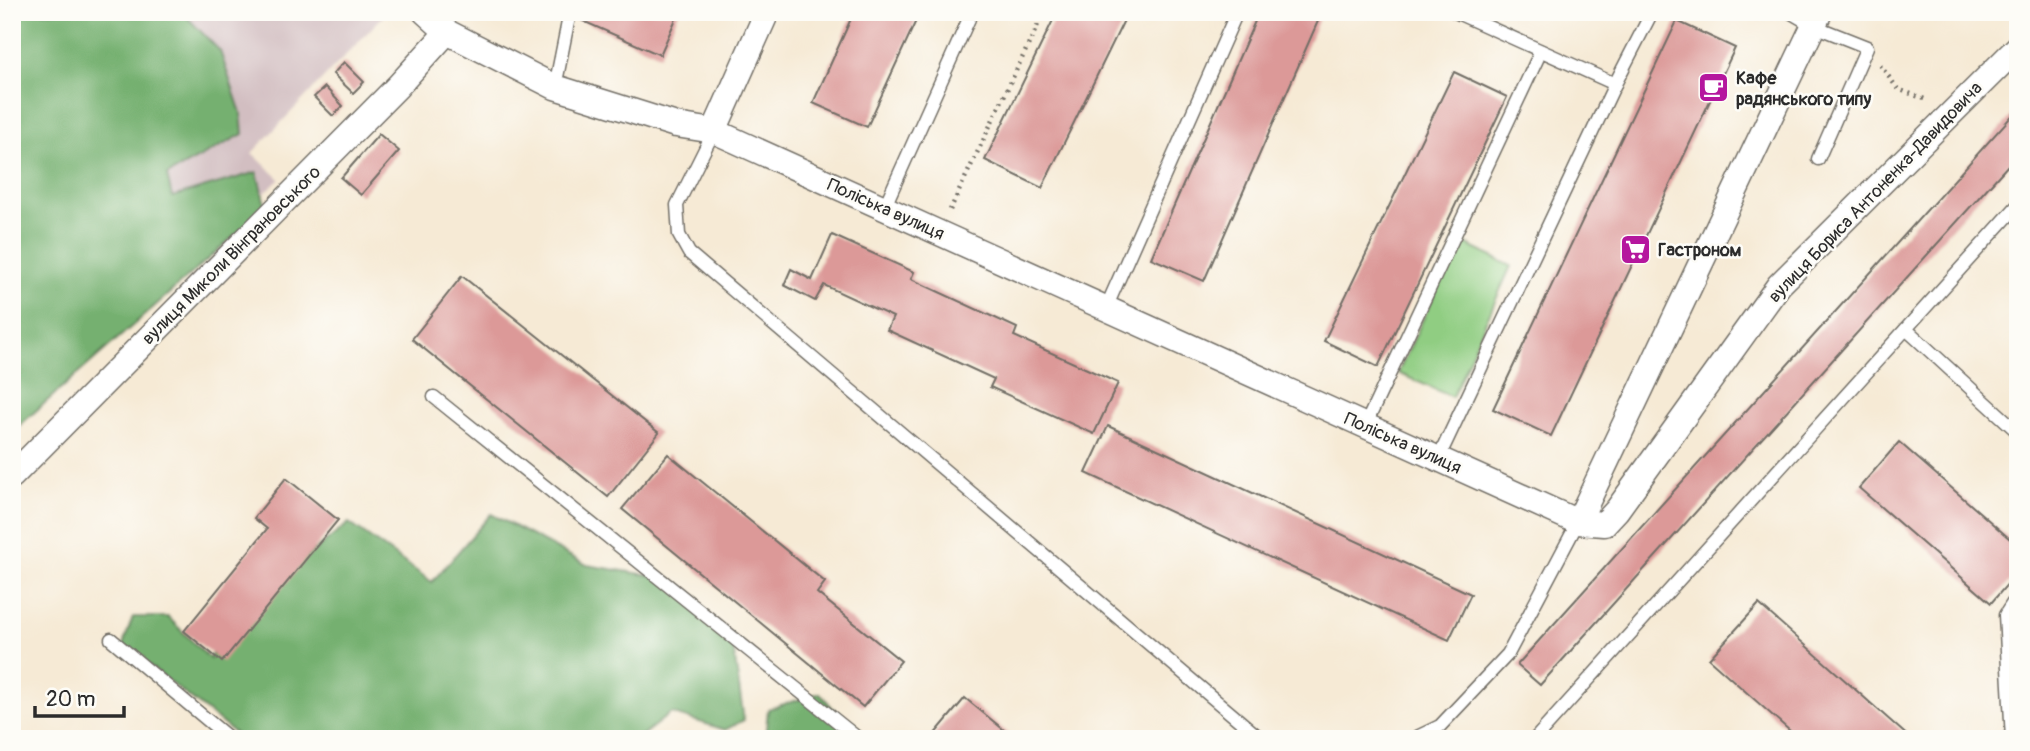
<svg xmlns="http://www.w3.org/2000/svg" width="2030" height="751" viewBox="0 0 2030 751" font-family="Pangolin,sans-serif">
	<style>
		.industrial { fill: #d2bec1 }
		.green { fill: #90cd82; stroke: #5e7c56; stroke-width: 2 }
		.forest { fill: #74b070; stroke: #506e4e; stroke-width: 2 }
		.building { fill: #dc9998 }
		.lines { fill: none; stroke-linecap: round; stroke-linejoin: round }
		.lane-casing { stroke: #726e66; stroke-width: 15 }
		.street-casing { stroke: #726e66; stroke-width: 27 }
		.path { stroke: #726e66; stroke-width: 4.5; stroke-dasharray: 2 5; stroke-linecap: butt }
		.lane { stroke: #fff; stroke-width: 12 }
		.street { stroke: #fff; stroke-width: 24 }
		.labels { text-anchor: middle; stroke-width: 5; stroke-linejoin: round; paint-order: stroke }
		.poi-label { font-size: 18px; font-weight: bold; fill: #2b2b2b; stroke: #fdfcf7; text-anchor: start }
		.street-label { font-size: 18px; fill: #2b2b2b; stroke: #fdfcf7 }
	</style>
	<rect width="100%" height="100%" fill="#fdfcf7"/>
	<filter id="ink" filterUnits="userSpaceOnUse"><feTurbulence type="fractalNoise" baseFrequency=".0143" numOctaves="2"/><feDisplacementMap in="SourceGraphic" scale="14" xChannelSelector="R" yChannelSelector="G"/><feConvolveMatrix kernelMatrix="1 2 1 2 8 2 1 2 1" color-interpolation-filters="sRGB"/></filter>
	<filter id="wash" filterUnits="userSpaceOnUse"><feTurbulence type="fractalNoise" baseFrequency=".00686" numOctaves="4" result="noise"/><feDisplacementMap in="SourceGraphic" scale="28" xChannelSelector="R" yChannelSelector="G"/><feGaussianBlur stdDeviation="1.57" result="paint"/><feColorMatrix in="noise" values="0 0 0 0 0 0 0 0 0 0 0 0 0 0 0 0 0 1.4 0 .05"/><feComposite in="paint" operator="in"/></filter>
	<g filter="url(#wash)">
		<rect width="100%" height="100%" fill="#f6ead5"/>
		<path class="industrial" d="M 12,12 L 387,12 L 252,153 L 280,179 L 12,416 Z"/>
		<path class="green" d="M 1459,241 L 1511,266 L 1452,397 L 1398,373 Z"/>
		<g class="forest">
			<path d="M 12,12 L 182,12 L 220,51 L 241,113 L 243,134 L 167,175 L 172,197 L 257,172 L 266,208 L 12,432 Z"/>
			<path d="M 491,514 L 587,565 L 672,579 L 733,646 L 744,720 L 725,730 L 671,713 L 637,739 L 242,739 L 123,645 L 133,617 L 168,617 L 210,659 L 221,626 L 349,523 L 432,582 Z"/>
			<path d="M 820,693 L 859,739 L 765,739 L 768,709 Z"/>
		</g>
		<g id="blocks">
			<g class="building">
				<path d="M 578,12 L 679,12 L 660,55 L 576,18 Z"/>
				<path d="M 854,12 L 920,12 L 867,127 L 813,103 Z"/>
				<path d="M 1057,12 L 1128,12 L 1042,188 L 985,160 Z"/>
				<path d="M 1259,12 L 1322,12 L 1204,281 L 1151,258 Z"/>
				<path d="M 1677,21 L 1735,48 L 1551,436 L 1493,409 Z"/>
				<path d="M 344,62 L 364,82 L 353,93 L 333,74 Z"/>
				<path d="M 1454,72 L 1507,97 L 1378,367 L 1324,341 Z"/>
				<path d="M 325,87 L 343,106 L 333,116 L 314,97 Z"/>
				<path d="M 2018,109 L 2018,154 L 1540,685 L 1517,665 Z"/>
				<path d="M 379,134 L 399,151 L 361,195 L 341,178 Z"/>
				<path d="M 832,235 L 914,272 L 911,279 L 1017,328 L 1014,336 L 1118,383 L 1094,434 L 990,387 L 994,379 L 887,330 L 893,317 L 824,285 L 815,301 L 784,285 L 791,269 L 812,280 Z"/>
				<path d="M 462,276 L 659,433 L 608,497 L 412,339 Z"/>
				<path d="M 1108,426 L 1471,594 L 1449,640 L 1086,473 Z"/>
				<path d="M 1899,442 L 2018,546 L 2018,572 L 1991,603 L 1859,488 Z"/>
				<path d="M 668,454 L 825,582 L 817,593 L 901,661 L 863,707 L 622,509 Z"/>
				<path d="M 286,478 L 338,520 L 222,662 L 184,631 L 267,529 L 254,518 Z"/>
				<path d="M 1759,604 L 1911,739 L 1799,739 L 1709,659 Z"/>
				<path d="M 965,698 L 1015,739 L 936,739 L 933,736 Z"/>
			</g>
		</g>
	</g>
	<g filter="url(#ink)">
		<use href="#blocks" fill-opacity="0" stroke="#726e66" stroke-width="2"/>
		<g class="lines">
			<defs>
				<g id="lane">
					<path d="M 1455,12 L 1615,84 L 1652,12"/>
					<path d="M 1790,12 L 1814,26 L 1867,47 L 1818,159"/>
					<path d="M 555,87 L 570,12"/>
					<path d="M 714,131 L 677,205 L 679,235 L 689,253 L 1261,739"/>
					<path d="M 884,208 L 972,12"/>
					<path d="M 1106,308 L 1237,12"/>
					<path d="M 1906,329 L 2018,432"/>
					<path d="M 434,397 L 859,739"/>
					<path d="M 1365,426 L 1541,51"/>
					<path d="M 1438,459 L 1615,84"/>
					<path d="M 111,639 L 230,739"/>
					<path d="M 1413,739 L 1440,726 L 1508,654 L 1578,522"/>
					<path d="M 1535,739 L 2018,205"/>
					<path d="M 2012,739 L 2005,615 L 2018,595"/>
				</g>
				<g id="street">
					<path d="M 425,12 L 447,32 L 555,87 L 676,125 L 714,131 L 1578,522 L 1604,524 L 1617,510 L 1779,285 L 2018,47"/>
					<path d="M 714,131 L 767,12"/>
					<path d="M 12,476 L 398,86 L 447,32"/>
					<path d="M 1578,522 L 1820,12"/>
				</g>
			</defs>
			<use href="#lane" class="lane-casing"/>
			<use href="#street" class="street-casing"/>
			<g class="path">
				<path d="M 1880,65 L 1898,89 L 1927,100"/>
				<path d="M 950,210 L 1044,12"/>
			</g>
			<use href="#lane" class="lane"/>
			<use href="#street" class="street"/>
		</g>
	</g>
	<defs>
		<symbol id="cafe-square" viewBox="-11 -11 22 22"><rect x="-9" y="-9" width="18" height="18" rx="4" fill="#b5179e" stroke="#fdfcf7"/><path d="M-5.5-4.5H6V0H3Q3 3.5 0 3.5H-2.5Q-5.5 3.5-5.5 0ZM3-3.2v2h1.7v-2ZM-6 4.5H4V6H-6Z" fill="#fff"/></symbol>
		<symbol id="supermarket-square" viewBox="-11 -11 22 22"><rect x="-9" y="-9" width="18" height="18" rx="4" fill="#b5179e" stroke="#fdfcf7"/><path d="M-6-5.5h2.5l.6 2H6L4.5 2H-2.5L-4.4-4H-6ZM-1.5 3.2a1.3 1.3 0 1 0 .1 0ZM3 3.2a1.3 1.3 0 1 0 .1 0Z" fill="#fff"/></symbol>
	</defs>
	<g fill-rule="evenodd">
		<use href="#cafe-square" x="1696" y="70" width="35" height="35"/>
		<use href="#supermarket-square" x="1618" y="232" width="35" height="35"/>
	</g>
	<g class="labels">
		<g class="poi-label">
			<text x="1736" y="84">Кафе<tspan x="1736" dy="21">радянського типу</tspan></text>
			<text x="1658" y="256">Гастроном</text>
		</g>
		<g class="street-label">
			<text transform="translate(1875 192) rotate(-46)" y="6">вулиця Бориса Антоненка-Давидовича</text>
			<text transform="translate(886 209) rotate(24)" y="6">Поліська вулиця</text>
			<text transform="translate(231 255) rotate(-45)" y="6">вулиця Миколи Вінграновського</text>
			<text transform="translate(1403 443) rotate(24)" y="6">Поліська вулиця</text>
		</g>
	</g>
	<rect width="2030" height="751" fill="none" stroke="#fdfcf7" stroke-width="42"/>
	<path d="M35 706v10h89v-10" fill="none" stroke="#2b2b2b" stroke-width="3.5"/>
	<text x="46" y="706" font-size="21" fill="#2b2b2b" stroke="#fdfcf7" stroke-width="5" paint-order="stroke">20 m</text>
</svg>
